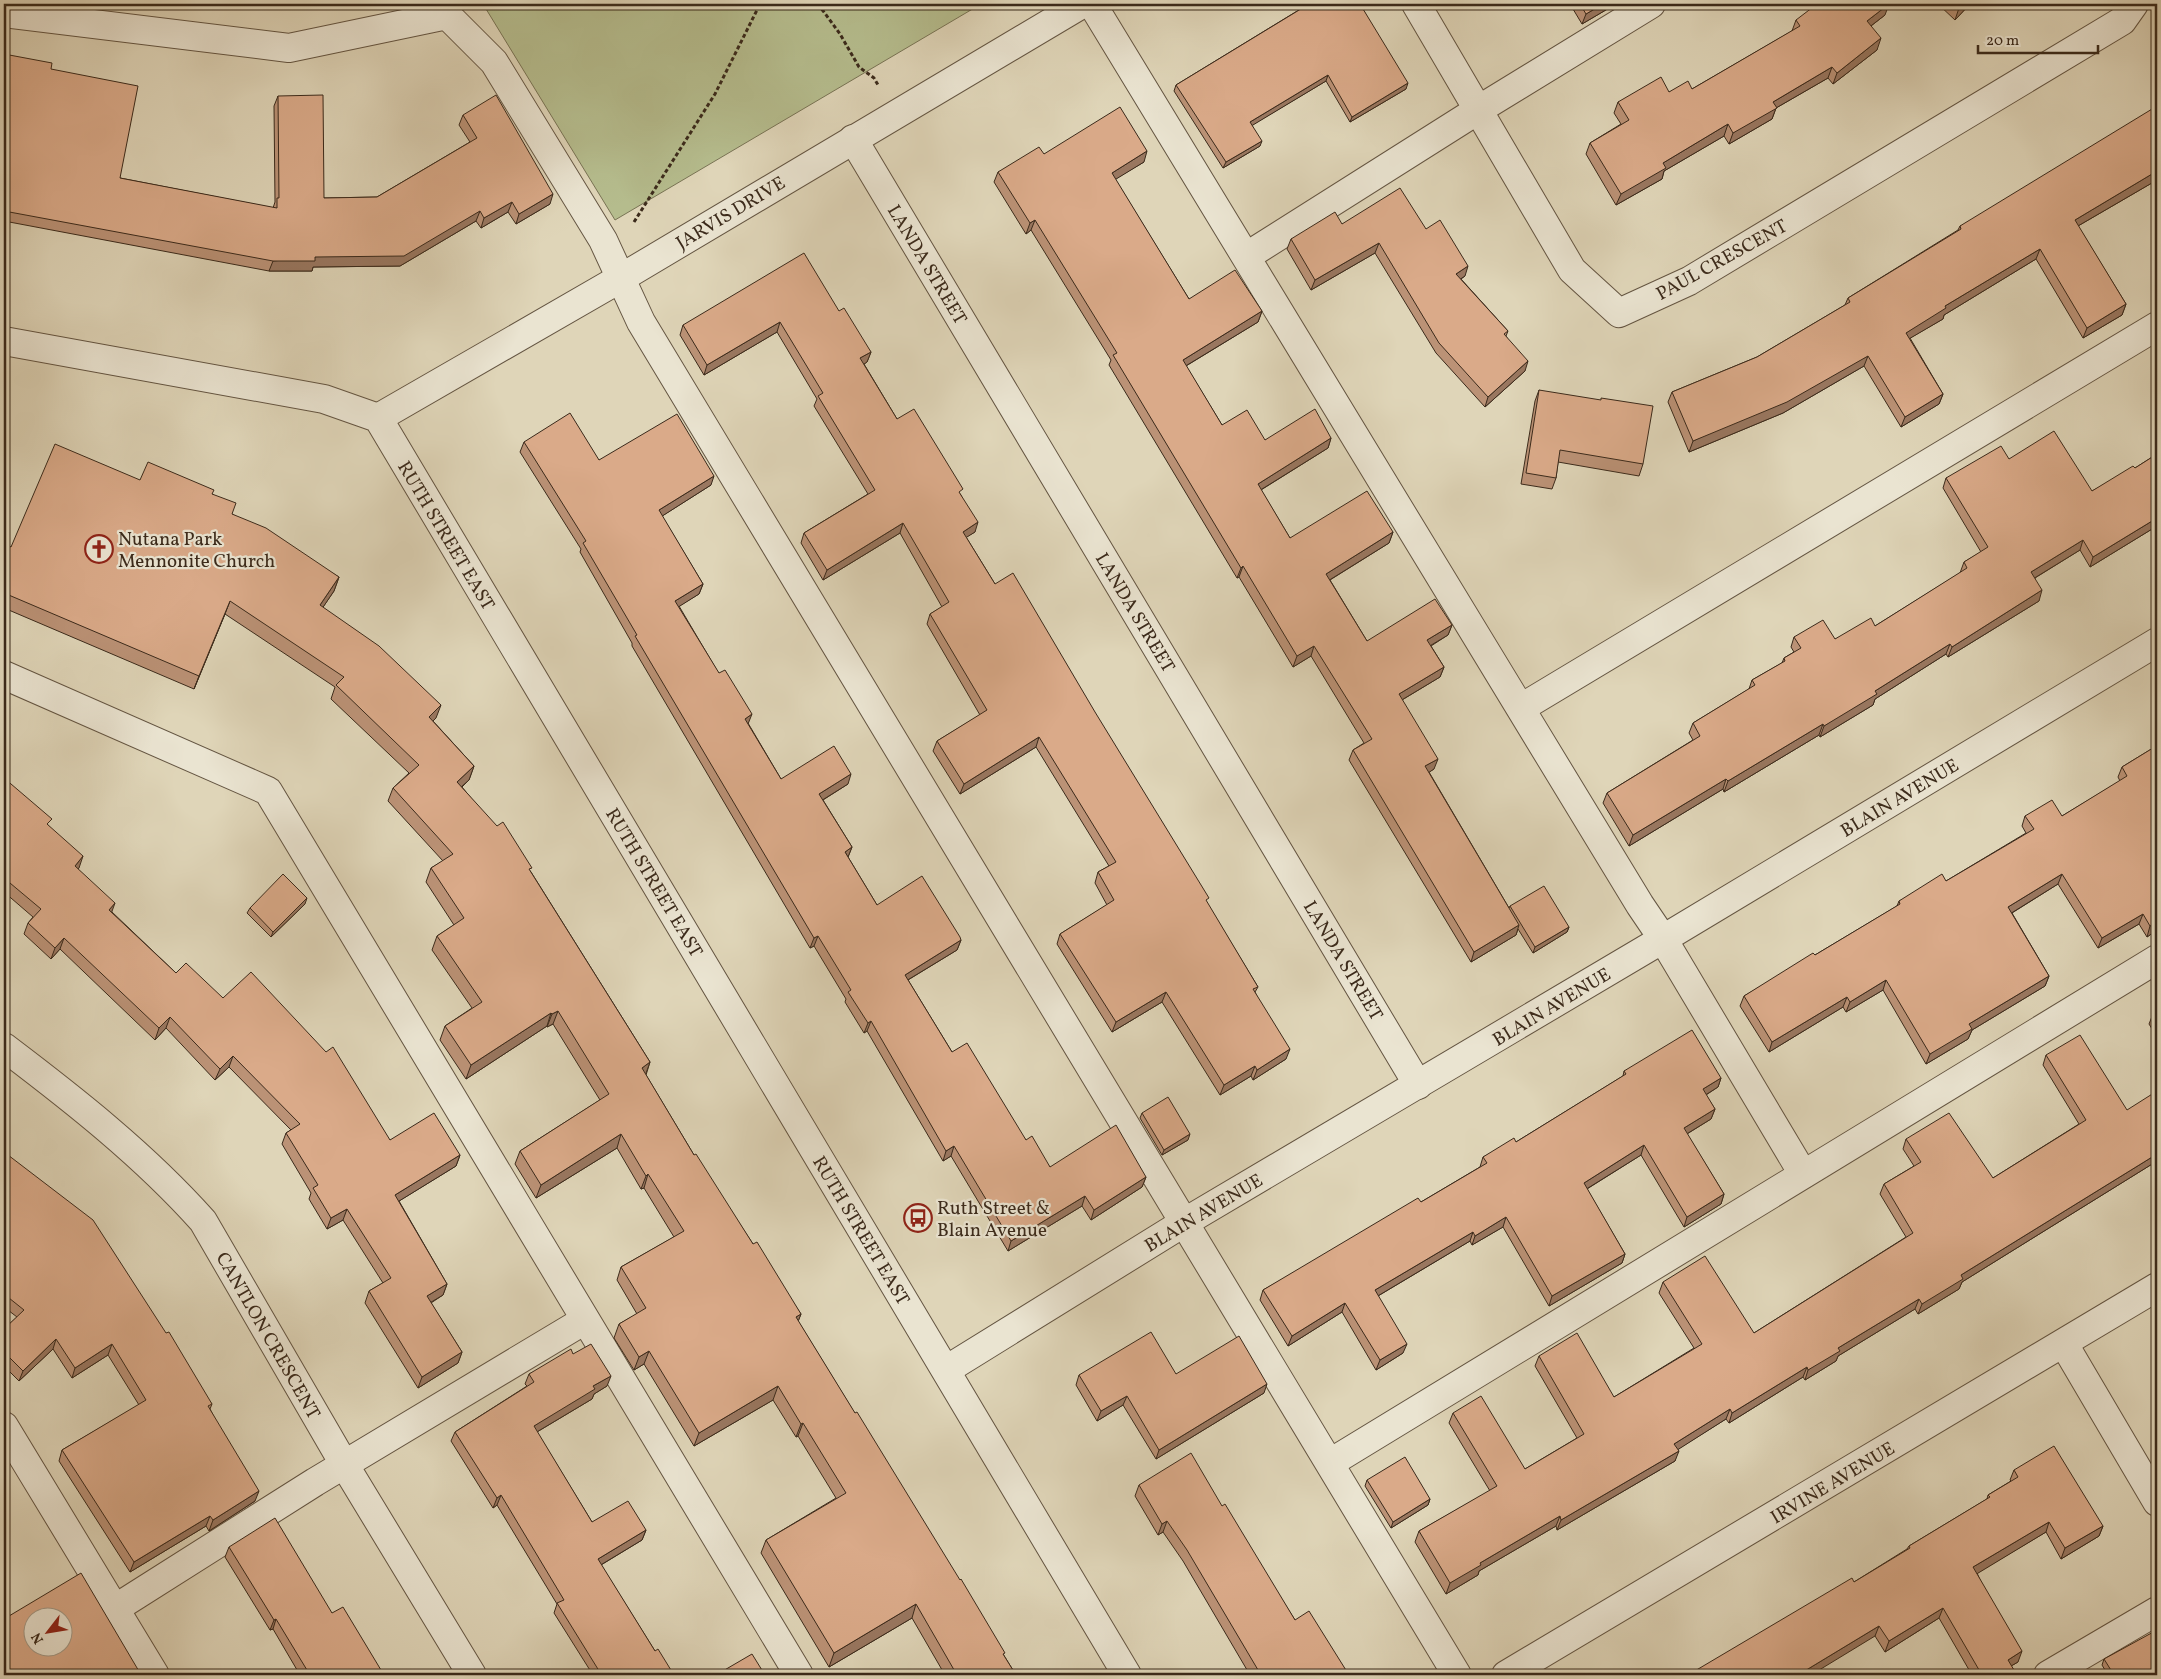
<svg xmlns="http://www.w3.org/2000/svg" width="2161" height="1679" viewBox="0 0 2161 1679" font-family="Vollkorn,serif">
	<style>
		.green { fill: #b5bc8d; stroke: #787354 }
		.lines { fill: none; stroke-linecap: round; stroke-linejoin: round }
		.minor-casing { stroke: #645542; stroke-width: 30 }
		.path { stroke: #3b2a1b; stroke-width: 3; stroke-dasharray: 4 2.5; stroke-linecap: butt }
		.minor { stroke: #eae4d1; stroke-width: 28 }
		.wall { fill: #bb9276; stroke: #3b2a1b }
		.shaded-wall { fill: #997760; stroke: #3b2a1b }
		.building { fill: #daaa89; stroke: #3b2a1b; fill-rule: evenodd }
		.labels { text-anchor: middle; stroke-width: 4.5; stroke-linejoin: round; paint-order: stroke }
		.street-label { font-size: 19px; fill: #3b2a1b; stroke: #eae4d1 }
		.poi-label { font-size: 19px; fill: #3b2a1b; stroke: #eae4d1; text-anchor: start }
	</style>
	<rect width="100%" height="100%" fill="#dfd5b8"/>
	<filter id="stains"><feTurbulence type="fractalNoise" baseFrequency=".004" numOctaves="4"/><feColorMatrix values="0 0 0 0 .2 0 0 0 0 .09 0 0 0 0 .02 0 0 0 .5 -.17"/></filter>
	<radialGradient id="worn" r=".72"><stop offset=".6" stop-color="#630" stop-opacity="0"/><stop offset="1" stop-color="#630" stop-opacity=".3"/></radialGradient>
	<path class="green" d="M 483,4 L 981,4 L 615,220 Z"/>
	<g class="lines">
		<defs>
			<g id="minor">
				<path d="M 1092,4 L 1640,905 L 1663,939 L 1803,1174"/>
				<path d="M 1416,4 L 1572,270 L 1619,313 L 1689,281 L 2122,21 L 2134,4"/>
				<path d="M 4,13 L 289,48 L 447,15 L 494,62 L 603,240 L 641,322 L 1457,1675"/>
				<path d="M 853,139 L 1418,1085"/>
				<path d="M 1247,256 L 1478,110 L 1651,4"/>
				<path d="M 4,341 L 324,399 L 378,418 L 1127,1675"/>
				<path d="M 378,418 L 621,278 L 1082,4"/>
				<path d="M 4,675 L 268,791 L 799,1675"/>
				<path d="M 1521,708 L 2157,326"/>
				<path d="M 4,1047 C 74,1100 144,1155 203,1221 L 344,1464 L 472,1675"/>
				<path d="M 2064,1344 L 2157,1502"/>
				<path d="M 946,1370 L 1185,1222 L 1663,939 L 2157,642"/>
				<path d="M 4,1426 L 155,1675"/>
				<path d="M 1330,1463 L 2157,959"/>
				<path d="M 116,1608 L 315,1482 L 585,1320"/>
				<path d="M 1506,1675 L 2157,1287"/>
				<path d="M 2048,1675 L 2157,1611"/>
			</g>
		</defs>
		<use href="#minor" class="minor-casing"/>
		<g class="path">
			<path d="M 818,4 L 840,34 L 859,67 L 874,78 L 878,85"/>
			<path d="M 634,222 L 715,94 L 760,4"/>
		</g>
		<use href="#minor" class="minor"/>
	</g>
	<g class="wall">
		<path d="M 1306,4 L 1360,4 L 1406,89 L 1350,122 L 1326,81 L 1252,125 L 1260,146 L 1223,168 L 1174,91 L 1176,85 L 1307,5 Z"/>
		<path d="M 1570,4 L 1616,4 L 1582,24 Z"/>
		<path d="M 1938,4 L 1970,4 L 1955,20 Z"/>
		<path d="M 1885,15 L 1871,26 L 1877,50 L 1833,84 L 1828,78 L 1776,108 L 1772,119 L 1729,144 L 1724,136 L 1664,171 L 1662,179 L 1616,205 L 1586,154 L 1590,143 L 1621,124 L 1614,113 L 1618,102 L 1669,92 L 1692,89 L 1792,31 L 1796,20 Z"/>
		<path d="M 4,54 L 51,69 L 120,178 L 273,208 L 275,202 L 274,106 L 278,96 L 324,198 L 377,197 L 470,142 L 459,125 L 463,115 L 550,204 L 516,224 L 508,212 L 481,228 L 476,221 L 400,266 L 313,267 L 312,271 L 269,271 L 4,221 Z"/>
		<path d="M 1044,154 L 1144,162 L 1115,179 L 1189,299 L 1262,311 L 1258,322 L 1186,366 L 1222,425 L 1265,440 L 1331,438 L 1328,448 L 1261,490 L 1290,538 L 1393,532 L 1389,543 L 1330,580 L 1367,641 L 1452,625 L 1448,635 L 1431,646 L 1444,667 L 1440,677 L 1402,700 L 1434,769 L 1429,772 L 1509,908 L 1510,906 L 1569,927 L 1567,932 L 1533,953 L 1518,929 L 1516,935 L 1471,962 L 1349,760 L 1353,750 L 1364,743 L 1311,656 L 1293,667 L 1239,577 L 1237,578 L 1109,365 L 1111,360 L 1031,230 L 1026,234 L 994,182 L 998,172 Z"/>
		<path d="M 2157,180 L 2078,226 L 2126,304 L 2122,315 L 2083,338 L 2036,259 L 1944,315 L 1943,319 L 1910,338 L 1943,394 L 1939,404 L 1901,427 L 1864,366 L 1783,413 L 1689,452 L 1668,402 L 1672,392 L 1757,357 L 1845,305 L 1848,298 L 1958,230 L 1960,226 Z"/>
		<path d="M 1342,224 L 1426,229 L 1465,276 L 1461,279 L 1508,331 L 1506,336 L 1525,371 L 1485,407 L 1436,353 L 1375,253 L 1311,290 L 1287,249 L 1291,239 Z"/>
		<path d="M 839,311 L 871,352 L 867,362 L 864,364 L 897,419 L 961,495 L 975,532 L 966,537 L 995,584 L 1207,903 L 1258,987 L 1255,992 L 1286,1059 L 1253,1080 L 1251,1076 L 1220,1095 L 1162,1002 L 1112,1032 L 1057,944 L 1060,934 L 1107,905 L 1095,883 L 1098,872 L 1109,866 L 1036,747 L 960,794 L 933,751 L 937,741 L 980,715 L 927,624 L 930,614 L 942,607 L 900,533 L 823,580 L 801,543 L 804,533 L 868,494 L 814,406 L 817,399 L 777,332 L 704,375 L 680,335 L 683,325 Z"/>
		<path d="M 1539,390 L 1643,464 L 1639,476 L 1558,462 L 1556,478 L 1552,489 L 1521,484 L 1535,401 Z"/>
		<path d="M 524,442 L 599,460 L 711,485 L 662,516 L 703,584 L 699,594 L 679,606 L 781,779 L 848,784 L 823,800 L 852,847 L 848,857 L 877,905 L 961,940 L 957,950 L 908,980 L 952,1052 L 1026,1140 L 1050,1167 L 1146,1177 L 1142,1187 L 1091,1220 L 1082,1206 L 1008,1251 L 951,1156 L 943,1161 L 867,1031 L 864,1033 L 845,1002 L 846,999 L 814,946 L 810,948 L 632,646 L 632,643 L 580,552 L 581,549 L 520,452 Z"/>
		<path d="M 2157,454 L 2157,526 L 2090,567 L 2080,550 L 2035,578 L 2039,601 L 1948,657 L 1946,654 L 1875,699 L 1873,705 L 1820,737 L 1819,735 L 1724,792 L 1723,789 L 1629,846 L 1603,803 L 1607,793 L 1693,740 L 1689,733 L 1693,723 L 1749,689 L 1752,680 L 1782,663 L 1784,658 L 1794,652 L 1791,647 L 1794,637 L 1835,639 L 1875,626 L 1960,573 L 1964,562 L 1981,552 L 1943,488 L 1946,478 L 2009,459 L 2092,491 L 2135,468 Z"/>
		<path d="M 213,494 L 232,514 L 339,577 L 334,591 L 323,607 L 436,718 L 433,721 L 474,766 L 469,780 L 462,787 L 531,872 L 650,1062 L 646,1075 L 694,1155 L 753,1244 L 801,1314 L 798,1321 L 1016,1675 L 945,1675 L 912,1618 L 829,1667 L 761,1553 L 766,1540 L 836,1498 L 798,1436 L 796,1437 L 773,1400 L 694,1446 L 644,1364 L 634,1370 L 614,1338 L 619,1324 L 637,1314 L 617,1280 L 621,1267 L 674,1237 L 644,1188 L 641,1189 L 617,1148 L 536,1198 L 515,1164 L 520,1151 L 600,1100 L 553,1024 L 547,1027 L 547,1026 L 466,1079 L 440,1040 L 445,1026 L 472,1008 L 432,950 L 437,936 L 454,925 L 426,882 L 431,868 L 443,861 L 388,801 L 393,788 L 409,773 L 331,699 L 335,687 L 225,614 L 194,689 L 4,608 L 4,544 L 11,547 Z"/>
		<path d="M 2153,748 L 2157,930 L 2147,937 L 2139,924 L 2098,948 L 2058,884 L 2012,913 L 2049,976 L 2045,986 L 1972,1030 L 1968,1039 L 1926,1064 L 1883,990 L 1846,1012 L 1843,1007 L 1769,1052 L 1740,1006 L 1744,996 L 1815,955 L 1897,906 L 1899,901 L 1946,881 L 2026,833 L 2022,826 L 2025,816 L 2062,816 L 2120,781 L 2118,777 L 2122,767 Z"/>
		<path d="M 4,778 L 49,826 L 79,868 L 78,869 L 112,912 L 176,973 L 223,998 L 390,1140 L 460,1155 L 456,1166 L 399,1201 L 447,1284 L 443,1295 L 431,1303 L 462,1352 L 458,1363 L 418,1388 L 365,1303 L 369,1291 L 383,1283 L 343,1220 L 327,1229 L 309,1199 L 311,1193 L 282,1144 L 286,1133 L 291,1130 L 229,1067 L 215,1080 L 166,1028 L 155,1040 L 60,949 L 51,959 L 24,934 L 28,923 L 33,917 L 4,892 Z"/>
		<path d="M 305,904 L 271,937 L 247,913 L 250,908 Z"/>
		<path d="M 2157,1011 L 2157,1037 L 2149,1024 L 2153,1014 Z"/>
		<path d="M 2046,1055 L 2157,1161 L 1962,1282 L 1959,1289 L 1918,1314 L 1915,1309 L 1838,1356 L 1836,1361 L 1805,1380 L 1803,1377 L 1729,1423 L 1726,1419 L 1678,1449 L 1675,1461 L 1557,1530 L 1556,1526 L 1479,1571 L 1478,1575 L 1446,1594 L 1415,1542 L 1419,1531 L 1490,1491 L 1449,1423 L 1453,1413 L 1525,1469 L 1577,1438 L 1535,1366 L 1539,1356 L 1614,1397 L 1694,1348 L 1659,1293 L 1663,1282 L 1754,1333 L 1906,1237 L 1880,1194 L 1884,1184 L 1914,1166 L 1903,1149 L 1906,1139 L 1993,1178 L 2079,1124 L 2043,1065 Z"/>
		<path d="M 1624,1071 L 1721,1078 L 1718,1087 L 1706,1095 L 1715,1109 L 1711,1119 L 1687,1134 L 1724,1194 L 1721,1204 L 1684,1227 L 1641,1155 L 1587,1189 L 1625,1254 L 1622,1263 L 1549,1306 L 1503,1227 L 1472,1245 L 1470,1241 L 1378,1296 L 1403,1353 L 1376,1370 L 1342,1312 L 1288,1346 L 1260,1300 L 1263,1290 L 1421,1202 L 1480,1167 L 1483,1157 L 1516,1142 L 1623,1076 Z"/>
		<path d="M 1142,1113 L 1188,1140 L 1162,1155 L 1140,1118 Z"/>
		<path d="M 4,1155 L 212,1404 L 210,1409 L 255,1501 L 209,1531 L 206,1526 L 130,1572 L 59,1461 L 62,1450 L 139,1405 L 108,1355 L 72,1378 L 53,1349 L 19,1381 L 4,1366 L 4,1329 L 17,1317 L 4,1307 Z"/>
		<path d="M 573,1354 L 607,1386 L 594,1394 L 592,1399 L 537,1432 L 592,1522 L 646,1530 L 642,1540 L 601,1565 L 655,1651 L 674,1675 L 593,1675 L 554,1613 L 557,1604 L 497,1505 L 493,1508 L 451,1441 L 455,1432 L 527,1386 L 525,1384 L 529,1374 Z"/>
		<path d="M 1176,1374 L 1264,1393 L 1156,1459 L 1123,1405 L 1097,1421 L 1076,1385 L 1079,1375 Z"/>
		<path d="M 2014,1470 L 2103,1526 L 2099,1536 L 2061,1559 L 2046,1532 L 1977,1573 L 2018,1662 L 2011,1666 L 2017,1675 L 1972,1675 L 1939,1618 L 1885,1652 L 1875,1636 L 1854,1582 L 1907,1549 L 1909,1546 L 1987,1499 L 1988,1495 L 2011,1481 L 2010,1480 Z"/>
		<path d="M 1367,1480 L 1430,1499 L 1428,1505 L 1391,1528 L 1365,1486 Z"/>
		<path d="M 1139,1485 L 1222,1506 L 1295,1620 L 1349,1675 L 1250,1675 L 1183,1561 L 1163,1532 L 1158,1535 L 1135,1496 Z"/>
		<path d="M 229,1547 L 332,1613 L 384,1675 L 300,1675 L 273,1629 L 270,1630 L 225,1557 Z"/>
		<path d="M 2104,1659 L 2157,1675 L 2108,1675 L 2102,1665 Z"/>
	</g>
	<g class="shaded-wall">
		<path d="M 1603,4 L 1616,4 L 1582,24 L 1586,14 Z"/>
		<path d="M 1889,4 L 1885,15 L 1863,32 L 1867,21 Z"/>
		<path d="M 1964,4 L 1970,4 L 1955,20 L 1959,8 Z"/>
		<path d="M 1881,38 L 1877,50 L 1833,84 L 1837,73 Z"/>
		<path d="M 1832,67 L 1828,78 L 1776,108 L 1772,119 L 1729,144 L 1733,133 L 1773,102 Z"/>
		<path d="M 1328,75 L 1326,81 L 1248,128 L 1250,122 Z"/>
		<path d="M 1408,83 L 1406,89 L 1350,122 L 1352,117 Z"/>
		<path d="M 1728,124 L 1724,136 L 1664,171 L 1662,179 L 1616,205 L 1621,194 L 1663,163 Z"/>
		<path d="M 1262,141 L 1260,146 L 1223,168 L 1226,162 Z"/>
		<path d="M 1147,151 L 1144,162 L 1108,184 L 1112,173 Z"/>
		<path d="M 2157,171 L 2157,180 L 2071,230 L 2075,220 Z"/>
		<path d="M 553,194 L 550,204 L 516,224 L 519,214 Z"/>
		<path d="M 512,202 L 508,212 L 481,228 L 484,218 Z"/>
		<path d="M 480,211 L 476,221 L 400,266 L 313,267 L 312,271 L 269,271 L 273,261 L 315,257 Z"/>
		<path d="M 1035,220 L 1031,230 L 1026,234 L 1030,223 Z"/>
		<path d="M 1379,243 L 1375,253 L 1311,290 L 1315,280 Z"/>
		<path d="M 2040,249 L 2036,259 L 1944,315 L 1943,319 L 1902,343 L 1906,333 L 1945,306 Z"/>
		<path d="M 1468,266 L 1465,276 L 1453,284 L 1456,274 Z"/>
		<path d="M 2126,304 L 2122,315 L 2083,338 L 2087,328 Z"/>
		<path d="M 1262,311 L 1258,322 L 1179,370 L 1183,360 Z"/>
		<path d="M 780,322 L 777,332 L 704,375 L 707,365 Z"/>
		<path d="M 871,352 L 867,362 L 857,369 L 860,358 Z"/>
		<path d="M 1868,356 L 1864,366 L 1783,413 L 1689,452 L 1693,441 Z"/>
		<path d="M 1528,361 L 1525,371 L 1485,407 L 1488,397 Z"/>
		<path d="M 1943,394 L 1939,404 L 1901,427 L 1905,417 Z"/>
		<path d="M 1331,438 L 1328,448 L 1254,494 L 1258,484 Z"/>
		<path d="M 714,476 L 711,485 L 656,520 L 659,510 Z"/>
		<path d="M 2157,518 L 2157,526 L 2090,567 L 2093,557 Z"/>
		<path d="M 978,522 L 975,532 L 959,542 L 963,532 Z"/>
		<path d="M 903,523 L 900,533 L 823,580 L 827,570 Z"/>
		<path d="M 1393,532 L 1389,543 L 1323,584 L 1326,574 Z"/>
		<path d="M 2083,540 L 2080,550 L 2028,582 L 2031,572 Z"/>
		<path d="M 1243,566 L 1239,577 L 1237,578 L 1241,568 Z"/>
		<path d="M 339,577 L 334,591 L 315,619 L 320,605 Z"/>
		<path d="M 703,584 L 699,594 L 672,611 L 675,601 Z"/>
		<path d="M 2042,590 L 2039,601 L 1948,657 L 1952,647 Z"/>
		<path d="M 230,601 L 225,614 L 194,689 L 199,676 Z"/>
		<path d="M 1452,625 L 1448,635 L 1423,650 L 1427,640 Z"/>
		<path d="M 1950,644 L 1946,654 L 1875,699 L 1873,705 L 1820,737 L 1824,726 L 1875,691 Z"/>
		<path d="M 1314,646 L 1311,656 L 1293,667 L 1297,656 Z"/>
		<path d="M 1444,667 L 1440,677 L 1395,704 L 1399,694 Z"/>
		<path d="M 441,705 L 436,718 L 424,730 L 429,717 Z"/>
		<path d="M 752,714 L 748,724 L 741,729 L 745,719 Z"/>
		<path d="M 1823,724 L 1819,735 L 1724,792 L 1728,781 Z"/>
		<path d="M 1039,737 L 1036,747 L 960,794 L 964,784 Z"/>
		<path d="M 1438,759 L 1434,769 L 1422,777 L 1425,766 Z"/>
		<path d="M 474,766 L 469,780 L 452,795 L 457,782 Z"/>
		<path d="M 851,774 L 848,784 L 816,804 L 819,794 Z"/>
		<path d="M 1726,779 L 1723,789 L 1629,846 L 1633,835 Z"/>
		<path d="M 852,847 L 848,857 L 845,852 Z"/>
		<path d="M 83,856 L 79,868 L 71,877 L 75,866 Z"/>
		<path d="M 2062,874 L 2058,884 L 2005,917 L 2008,907 Z"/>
		<path d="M 307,898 L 305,904 L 271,937 L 273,932 Z"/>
		<path d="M 115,903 L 111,914 L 109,910 Z"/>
		<path d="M 2143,914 L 2139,924 L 2098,948 L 2102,938 Z"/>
		<path d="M 2157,922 L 2157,930 L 2147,937 L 2150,926 Z"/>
		<path d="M 1519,925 L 1516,935 L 1471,962 L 1474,952 Z"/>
		<path d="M 1569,927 L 1567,932 L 1533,953 L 1535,947 Z"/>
		<path d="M 818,936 L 814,946 L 810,948 L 814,938 Z"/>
		<path d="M 64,938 L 60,949 L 51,959 L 55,948 Z"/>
		<path d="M 961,940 L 957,950 L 901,984 L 905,975 Z"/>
		<path d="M 2049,976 L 2045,986 L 1972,1030 L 1968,1039 L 1926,1064 L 1930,1054 L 1969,1024 Z"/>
		<path d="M 1886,980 L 1883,990 L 1846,1012 L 1850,1002 Z"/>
		<path d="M 1166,992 L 1162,1002 L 1112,1032 L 1116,1022 Z"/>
		<path d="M 1847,997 L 1843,1007 L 1769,1052 L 1772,1042 Z"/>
		<path d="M 558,1011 L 553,1024 L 547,1027 L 552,1014 Z"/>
		<path d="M 551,1013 L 547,1026 L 466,1079 L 471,1065 Z"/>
		<path d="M 170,1017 L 166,1028 L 155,1040 L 159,1028 Z"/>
		<path d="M 871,1021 L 867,1031 L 864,1033 L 868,1023 Z"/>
		<path d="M 1290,1049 L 1286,1059 L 1253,1080 L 1257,1070 Z"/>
		<path d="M 233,1056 L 229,1067 L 215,1080 L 220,1069 Z"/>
		<path d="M 650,1062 L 645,1076 L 642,1068 Z"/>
		<path d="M 1255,1066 L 1251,1076 L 1220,1095 L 1224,1085 Z"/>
		<path d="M 1721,1078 L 1718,1087 L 1699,1099 L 1703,1089 Z"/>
		<path d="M 1715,1109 L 1711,1119 L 1680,1138 L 1684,1128 Z"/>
		<path d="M 621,1134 L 617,1148 L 536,1198 L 541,1185 Z"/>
		<path d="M 1190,1134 L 1188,1140 L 1162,1155 L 1164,1150 Z"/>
		<path d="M 1644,1145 L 1641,1155 L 1580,1193 L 1584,1183 Z"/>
		<path d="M 954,1146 L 951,1156 L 943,1161 L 946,1151 Z"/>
		<path d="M 2157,1154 L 2157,1161 L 1962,1282 L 1959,1289 L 1918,1314 L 1922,1304 L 1961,1275 Z"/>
		<path d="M 460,1155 L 456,1166 L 391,1206 L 395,1195 Z"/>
		<path d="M 648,1174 L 644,1188 L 641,1189 L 646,1176 Z"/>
		<path d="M 1146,1177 L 1142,1187 L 1091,1220 L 1094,1210 Z"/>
		<path d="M 1724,1194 L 1721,1204 L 1684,1227 L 1687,1217 Z"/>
		<path d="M 1085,1196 L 1082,1206 L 1008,1251 L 1011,1241 Z"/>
		<path d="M 347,1209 L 343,1220 L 327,1229 L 331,1218 Z"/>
		<path d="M 1506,1217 L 1503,1227 L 1472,1245 L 1475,1236 Z"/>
		<path d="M 1473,1232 L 1470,1241 L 1371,1300 L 1375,1290 Z"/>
		<path d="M 1625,1254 L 1622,1263 L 1549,1306 L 1552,1296 Z"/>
		<path d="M 447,1284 L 443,1295 L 423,1307 L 427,1296 Z"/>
		<path d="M 1919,1299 L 1915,1309 L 1838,1356 L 1836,1361 L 1805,1380 L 1808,1370 L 1838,1348 Z"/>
		<path d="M 1345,1303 L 1342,1312 L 1288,1346 L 1292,1336 Z"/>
		<path d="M 801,1314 L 796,1327 L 796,1317 Z"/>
		<path d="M 56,1339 L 53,1349 L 19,1381 L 23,1371 Z"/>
		<path d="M 112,1344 L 108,1355 L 72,1378 L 75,1368 Z"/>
		<path d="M 1407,1344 L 1403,1353 L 1376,1370 L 1380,1360 Z"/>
		<path d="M 649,1351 L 644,1364 L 634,1370 L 639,1357 Z"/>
		<path d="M 462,1352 L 458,1363 L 418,1388 L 422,1377 Z"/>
		<path d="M 1807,1367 L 1803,1377 L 1729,1423 L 1732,1413 Z"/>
		<path d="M 611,1376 L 607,1386 L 594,1394 L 592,1399 L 530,1436 L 534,1426 L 593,1386 Z"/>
		<path d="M 1267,1384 L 1264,1393 L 1156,1459 L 1159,1450 Z"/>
		<path d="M 778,1386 L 773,1400 L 694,1446 L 699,1433 Z"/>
		<path d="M 1127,1396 L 1123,1405 L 1097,1421 L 1101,1411 Z"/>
		<path d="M 1730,1409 L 1726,1419 L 1671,1454 L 1674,1444 Z"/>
		<path d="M 803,1423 L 798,1436 L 796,1437 L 801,1424 Z"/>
		<path d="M 1679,1451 L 1675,1461 L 1557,1530 L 1561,1520 Z"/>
		<path d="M 259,1491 L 255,1501 L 209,1531 L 213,1520 Z"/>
		<path d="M 501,1495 L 497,1505 L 493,1508 L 497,1498 Z"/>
		<path d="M 1430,1499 L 1428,1505 L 1391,1528 L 1393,1522 Z"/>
		<path d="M 210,1516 L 206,1526 L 130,1572 L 134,1562 Z"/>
		<path d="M 1560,1516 L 1556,1526 L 1479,1571 L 1478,1575 L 1446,1594 L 1450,1583 L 1480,1563 Z"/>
		<path d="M 1167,1521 L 1163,1532 L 1158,1535 L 1162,1524 Z"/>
		<path d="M 2049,1522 L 2046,1532 L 1970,1578 L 1973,1567 Z"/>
		<path d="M 2103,1526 L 2099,1536 L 2061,1559 L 2065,1548 Z"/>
		<path d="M 646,1530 L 642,1540 L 594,1569 L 598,1559 Z"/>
		<path d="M 916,1604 L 912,1618 L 829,1667 L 834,1653 Z"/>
		<path d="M 1943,1608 L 1939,1618 L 1885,1652 L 1889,1641 Z"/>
		<path d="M 276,1619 L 273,1629 L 270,1630 L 274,1620 Z"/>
		<path d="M 1879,1626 L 1875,1636 L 1811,1675 L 1798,1675 Z"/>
		<path d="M 2022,1651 L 2018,1662 L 2004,1670 L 2008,1660 Z"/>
	</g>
	<g class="building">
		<path d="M 1309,4 L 1360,4 L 1408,83 L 1352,117 L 1328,75 L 1250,122 L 1262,141 L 1226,162 L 1176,85 Z"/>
		<path d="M 1580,4 L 1603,4 L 1586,14 Z"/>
		<path d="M 1817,4 L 1889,4 L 1867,21 L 1881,38 L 1837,73 L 1832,67 L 1773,102 L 1777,108 L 1733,133 L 1728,124 L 1663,163 L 1666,168 L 1621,194 L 1590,143 L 1629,120 L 1618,102 L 1661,77 L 1669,92 L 1688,81 L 1692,89 L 1800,26 L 1796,20 Z"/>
		<path d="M 1954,4 L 1964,4 L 1959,8 Z"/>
		<path d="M 4,54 L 52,63 L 51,69 L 138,86 L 120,178 L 277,208 L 277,198 L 279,198 L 278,96 L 323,95 L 324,198 L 377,197 L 477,138 L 463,115 L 496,95 L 553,194 L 519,214 L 512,202 L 484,218 L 480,211 L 404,256 L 315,257 L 315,261 L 273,261 L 4,211 Z"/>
		<path d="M 2157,106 L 2157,171 L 2075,220 L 2126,304 L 2087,328 L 2040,249 L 1945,306 L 1946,308 L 1906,333 L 1943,394 L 1905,417 L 1868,356 L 1787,402 L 1693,441 L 1672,392 L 1757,357 L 1850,302 L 1848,298 L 1961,229 L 1960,226 Z"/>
		<path d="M 1120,107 L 1147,151 L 1112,173 L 1189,299 L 1235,270 L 1262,311 L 1183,360 L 1222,425 L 1247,410 L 1265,440 L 1315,409 L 1331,438 L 1258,484 L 1290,538 L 1367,491 L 1393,532 L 1326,574 L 1367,641 L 1435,599 L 1452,625 L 1427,640 L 1444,667 L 1399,694 L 1438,759 L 1425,766 L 1519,925 L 1474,952 L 1353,750 L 1372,739 L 1314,646 L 1297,656 L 1243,566 L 1241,568 L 1113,355 L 1117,353 L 1035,220 L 1030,223 L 998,172 L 1039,147 L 1044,154 Z"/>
		<path d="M 1400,188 L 1426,229 L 1440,220 L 1468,266 L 1456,274 L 1508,331 L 1504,334 L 1528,361 L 1488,397 L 1439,343 L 1379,243 L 1315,280 L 1291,239 L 1335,212 L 1342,224 Z"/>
		<path d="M 804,253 L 839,311 L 844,308 L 871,352 L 860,358 L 897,419 L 914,409 L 963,489 L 959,492 L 978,522 L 963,532 L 995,584 L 1013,573 L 1095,712 L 1209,898 L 1206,900 L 1258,987 L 1253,989 L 1290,1049 L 1257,1070 L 1255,1066 L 1224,1085 L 1166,992 L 1116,1022 L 1060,934 L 1114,900 L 1098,872 L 1116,862 L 1039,737 L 964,784 L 937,741 L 987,710 L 930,614 L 949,602 L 903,523 L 827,570 L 804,533 L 875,490 L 818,396 L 823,393 L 780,322 L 707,365 L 683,325 Z"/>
		<path d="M 1539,390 L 1601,400 L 1601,398 L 1653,406 L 1643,464 L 1560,450 L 1556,478 L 1526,473 Z"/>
		<path d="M 570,413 L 599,460 L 677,414 L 714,476 L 659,510 L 703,584 L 675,601 L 719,673 L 725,670 L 752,714 L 745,719 L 781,779 L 834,746 L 851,774 L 819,794 L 852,847 L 845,852 L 877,905 L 922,876 L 960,937 L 961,940 L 905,975 L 952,1052 L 967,1043 L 1026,1140 L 1032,1136 L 1050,1167 L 1116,1125 L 1146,1177 L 1094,1210 L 1085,1196 L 1011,1241 L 954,1146 L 946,1151 L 871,1021 L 868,1023 L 848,992 L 851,990 L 818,936 L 814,938 L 635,636 L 637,635 L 583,543 L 586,541 L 524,442 Z"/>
		<path d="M 2054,431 L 2092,491 L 2133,466 L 2135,468 L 2157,454 L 2157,518 L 2093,557 L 2083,540 L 2031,572 L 2042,590 L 1952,647 L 1950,644 L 1875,691 L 1877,694 L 1824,726 L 1823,724 L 1728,781 L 1726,779 L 1633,835 L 1607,793 L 1700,736 L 1693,723 L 1755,685 L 1752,680 L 1785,661 L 1784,658 L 1801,648 L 1794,637 L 1823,620 L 1835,639 L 1871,618 L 1875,626 L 1967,568 L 1964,562 L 1988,547 L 1946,478 L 2001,446 L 2009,459 Z"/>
		<path d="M 55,444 L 140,480 L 148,462 L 214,490 L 212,494 L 236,503 L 232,514 L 266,528 L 339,577 L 320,605 L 379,646 L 441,705 L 429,717 L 474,766 L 457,782 L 497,826 L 503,822 L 532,868 L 529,869 L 650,1062 L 642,1068 L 694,1155 L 696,1154 L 753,1244 L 757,1242 L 801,1314 L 796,1317 L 855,1413 L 857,1412 L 960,1580 L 961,1579 L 1005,1653 L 1003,1654 L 1016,1675 L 957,1675 L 916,1604 L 834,1653 L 766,1540 L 846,1493 L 803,1423 L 801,1424 L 778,1386 L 699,1433 L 649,1351 L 639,1357 L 619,1324 L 646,1308 L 621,1267 L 684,1231 L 648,1174 L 646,1176 L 621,1134 L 541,1185 L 520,1151 L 609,1094 L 558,1011 L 552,1014 L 551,1013 L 471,1065 L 445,1026 L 482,1002 L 437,936 L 464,918 L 431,868 L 453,854 L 393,788 L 419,765 L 336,685 L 344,677 L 230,601 L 199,676 L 4,593 L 4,544 L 11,547 Z"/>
		<path d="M 2153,748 L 2154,750 L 2157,748 L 2157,922 L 2150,926 L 2143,914 L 2102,938 L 2062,874 L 2008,907 L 2049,976 L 1969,1024 L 1972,1029 L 1930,1054 L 1886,980 L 1850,1002 L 1847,997 L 1772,1042 L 1744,996 L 1813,953 L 1815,955 L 1900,904 L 1899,901 L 1942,874 L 1946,881 L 2034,829 L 2025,816 L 2052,800 L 2062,816 L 2127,776 L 2122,767 Z"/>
		<path d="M 4,778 L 52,819 L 47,824 L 83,856 L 75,866 L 115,903 L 109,910 L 176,973 L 186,963 L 223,998 L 251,972 L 326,1052 L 333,1047 L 390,1140 L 434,1113 L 460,1155 L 395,1195 L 447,1284 L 427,1296 L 462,1352 L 422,1377 L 369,1291 L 391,1278 L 347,1209 L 331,1218 L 313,1188 L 318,1185 L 286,1133 L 300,1124 L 233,1056 L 220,1069 L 170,1017 L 159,1028 L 64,938 L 55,948 L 28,923 L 41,909 L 4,878 Z"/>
		<path d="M 283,874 L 307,898 L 273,932 L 250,908 Z"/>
		<path d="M 1544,886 L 1569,927 L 1535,947 L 1510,906 Z"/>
		<path d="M 2157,1011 L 2157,1021 L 2153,1014 Z"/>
		<path d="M 1692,1030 L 1721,1078 L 1703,1089 L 1715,1109 L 1684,1128 L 1724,1194 L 1687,1217 L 1644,1145 L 1584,1183 L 1625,1254 L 1552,1296 L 1506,1217 L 1475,1236 L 1473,1232 L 1375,1290 L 1407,1344 L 1380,1360 L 1345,1303 L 1292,1336 L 1263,1290 L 1418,1198 L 1421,1202 L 1487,1163 L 1483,1157 L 1514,1138 L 1516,1142 L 1626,1074 L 1624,1071 Z"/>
		<path d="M 2080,1035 L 2127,1110 L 2157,1091 L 2157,1154 L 1961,1275 L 1963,1279 L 1922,1304 L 1919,1299 L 1838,1348 L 1840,1351 L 1808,1370 L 1807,1367 L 1732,1413 L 1730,1409 L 1674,1444 L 1679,1451 L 1561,1520 L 1560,1516 L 1480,1563 L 1481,1565 L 1450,1583 L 1419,1531 L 1497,1486 L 1453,1413 L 1481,1396 L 1525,1469 L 1584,1434 L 1539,1356 L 1577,1333 L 1614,1397 L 1702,1344 L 1663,1282 L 1705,1256 L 1754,1333 L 1913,1233 L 1884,1184 L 1921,1162 L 1906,1139 L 1949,1113 L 1993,1178 L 2086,1120 L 2046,1055 Z"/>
		<path d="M 1168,1097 L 1190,1134 L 1164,1150 L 1142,1113 Z"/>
		<path d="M 4,1155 L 7,1157 L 8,1155 L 93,1220 L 166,1333 L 169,1332 L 212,1404 L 208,1406 L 259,1491 L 213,1520 L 210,1516 L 134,1562 L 62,1450 L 146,1400 L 112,1344 L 75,1368 L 56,1339 L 23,1371 L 4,1352 L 4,1329 L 24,1310 L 4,1294 Z"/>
		<path d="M 1151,1332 L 1176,1374 L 1239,1336 L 1267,1384 L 1159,1450 L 1127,1396 L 1101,1411 L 1079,1375 Z"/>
		<path d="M 591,1344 L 611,1376 L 593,1386 L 595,1389 L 534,1426 L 592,1522 L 628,1501 L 646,1530 L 598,1559 L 655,1651 L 658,1649 L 674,1675 L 607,1675 L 604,1671 L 601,1674 L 557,1603 L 564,1600 L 501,1495 L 497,1498 L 455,1432 L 534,1382 L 529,1374 L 571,1349 L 573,1354 Z"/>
		<path d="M 2054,1446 L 2103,1526 L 2065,1548 L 2049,1522 L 1973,1567 L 2022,1651 L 2008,1660 L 2017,1675 L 1982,1675 L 1943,1608 L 1889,1641 L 1879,1626 L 1798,1675 L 1688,1675 L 1852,1578 L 1854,1582 L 1910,1548 L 1909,1546 L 1990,1497 L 1988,1495 L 2018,1477 L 2014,1470 Z"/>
		<path d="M 1191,1453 L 1222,1506 L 1225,1504 L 1295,1620 L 1309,1611 L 1349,1675 L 1261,1675 L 1187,1550 L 1167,1521 L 1162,1524 L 1139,1485 Z"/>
		<path d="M 1405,1457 L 1430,1499 L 1393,1522 L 1367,1480 Z"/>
		<path d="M 275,1518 L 332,1613 L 343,1607 L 384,1675 L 310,1675 L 276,1619 L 274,1620 L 229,1547 Z"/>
		<path d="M 81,1573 L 140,1673 L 136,1675 L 4,1675 L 4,1619 ZM 32,1616 L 62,1616 L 62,1646 L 32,1646 Z"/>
		<path d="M 2157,1630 L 2157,1675 L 2114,1675 L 2104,1659 Z"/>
		<path d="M 752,1654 L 765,1675 L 716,1675 Z"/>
	</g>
	<defs>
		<symbol id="church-ring" viewBox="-11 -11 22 22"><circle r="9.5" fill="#eae4d1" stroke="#8f2418" stroke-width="1.5"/><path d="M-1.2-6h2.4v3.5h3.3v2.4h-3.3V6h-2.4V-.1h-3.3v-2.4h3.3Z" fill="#8f2418"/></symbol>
		<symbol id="bus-ring" viewBox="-11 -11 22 22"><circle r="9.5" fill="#eae4d1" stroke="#8f2418" stroke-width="1.5"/><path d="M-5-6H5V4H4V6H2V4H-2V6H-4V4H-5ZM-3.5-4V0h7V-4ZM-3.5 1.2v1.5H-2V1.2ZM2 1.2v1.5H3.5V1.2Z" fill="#8f2418"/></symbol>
	</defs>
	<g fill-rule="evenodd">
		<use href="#church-ring" x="83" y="533" width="32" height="32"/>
		<use href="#bus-ring" x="902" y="1202" width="32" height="32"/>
	</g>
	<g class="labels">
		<g class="street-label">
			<text transform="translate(730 212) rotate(-31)" y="7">JARVIS DRIVE</text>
			<text transform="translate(1721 259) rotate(-29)" y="7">PAUL CRESCENT</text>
			<text transform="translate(928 264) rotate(59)" y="7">LANDA STREET</text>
			<text transform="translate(447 535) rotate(59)" y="7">RUTH STREET EAST</text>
			<text transform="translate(1136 612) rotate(59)" y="7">LANDA STREET</text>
			<text transform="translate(1899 797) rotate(-31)" y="7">BLAIN AVENUE</text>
			<text transform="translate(655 882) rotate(59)" y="7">RUTH STREET EAST</text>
			<text transform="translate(1344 960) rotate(59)" y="7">LANDA STREET</text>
			<text transform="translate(1551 1006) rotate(-31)" y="7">BLAIN AVENUE</text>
			<text transform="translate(1203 1212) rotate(-31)" y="7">BLAIN AVENUE</text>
			<text transform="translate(862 1230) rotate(59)" y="7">RUTH STREET EAST</text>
			<text transform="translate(269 1335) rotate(60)" y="7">CANTLON CRESCENT</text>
			<text transform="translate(1832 1482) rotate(-31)" y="7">IRVINE AVENUE</text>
		</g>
		<g class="poi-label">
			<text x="118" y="545">Nutana Park<tspan x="118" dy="22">Mennonite Church</tspan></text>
			<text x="937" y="1214">Ruth Street &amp;<tspan x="937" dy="22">Blain Avenue</tspan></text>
		</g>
	</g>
	<rect width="2161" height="1679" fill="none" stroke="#dfd5b8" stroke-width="20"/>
	<rect x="5" y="5" width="2151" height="1669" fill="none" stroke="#3b2a1b" stroke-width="2.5"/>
	<rect x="10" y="10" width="2141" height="1659" fill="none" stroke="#3b2a1b"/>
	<g transform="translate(48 1632) rotate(239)"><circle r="24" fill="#eae4d1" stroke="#a49a88"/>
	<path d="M0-4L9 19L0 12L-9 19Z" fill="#8f2418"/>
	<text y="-8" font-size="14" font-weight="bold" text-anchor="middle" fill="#3b2a1b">N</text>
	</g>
	<path d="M1978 45v8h120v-8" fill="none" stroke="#3b2a1b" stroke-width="2.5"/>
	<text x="1986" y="45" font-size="15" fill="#3b2a1b" stroke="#eae4d1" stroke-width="4" paint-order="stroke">20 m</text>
	<rect width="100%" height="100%" filter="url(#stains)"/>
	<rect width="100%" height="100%" fill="url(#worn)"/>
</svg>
